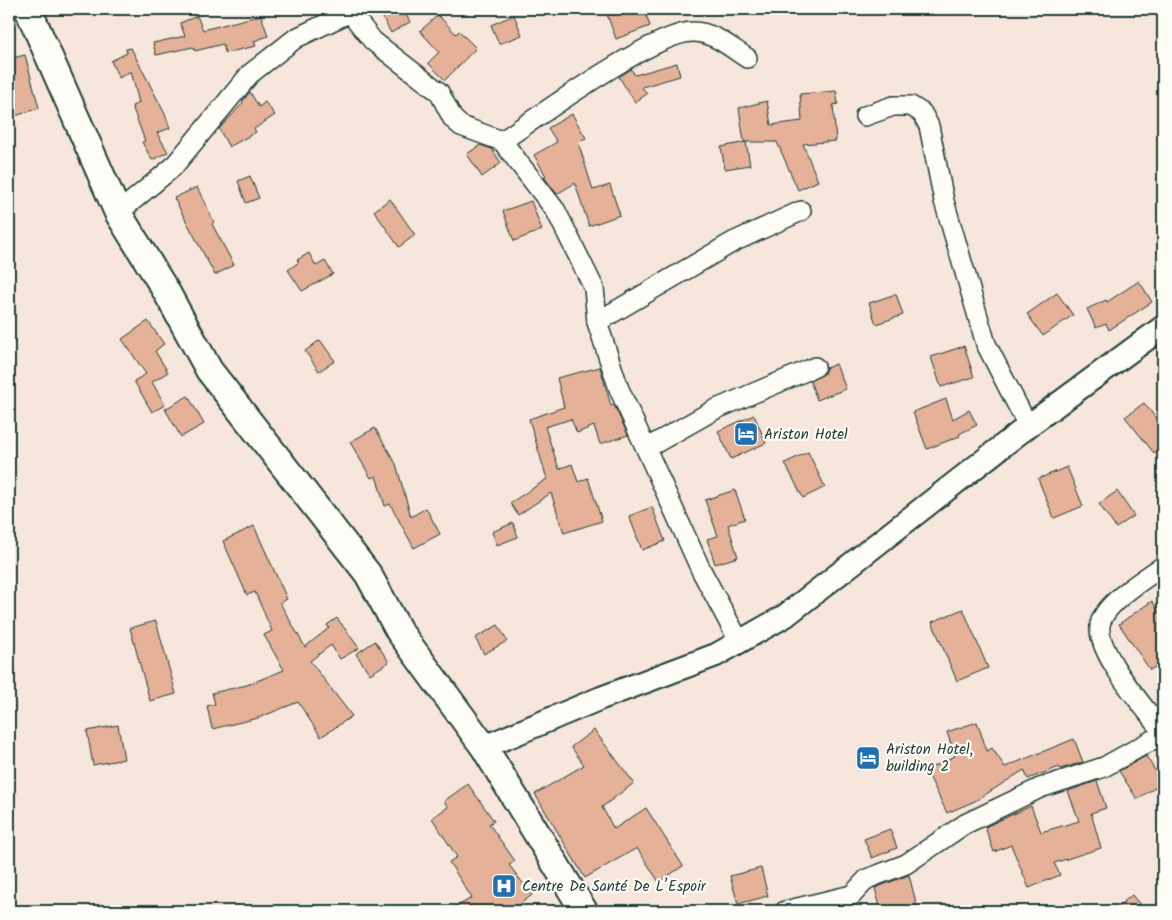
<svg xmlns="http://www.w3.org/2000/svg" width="1172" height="920" viewBox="0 0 1172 920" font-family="Kalam,sans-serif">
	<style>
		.building { fill: #e5b199; stroke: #1f3d34 }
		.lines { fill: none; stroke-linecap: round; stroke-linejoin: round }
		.minor-casing { stroke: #1f3d34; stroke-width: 22 }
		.tertiary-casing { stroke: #1f3d34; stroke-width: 26 }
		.secondary-casing { stroke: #1f3d34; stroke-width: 30 }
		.minor { stroke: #fdfcf7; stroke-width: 19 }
		.tertiary { stroke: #fdfcf7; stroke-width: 22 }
		.secondary { stroke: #fdfcf7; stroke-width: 26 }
		.labels { text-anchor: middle; stroke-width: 4.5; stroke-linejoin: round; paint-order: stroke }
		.poi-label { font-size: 15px; fill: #1f3d34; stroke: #fdfcf7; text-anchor: start }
	</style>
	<rect width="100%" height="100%" fill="#f6e6db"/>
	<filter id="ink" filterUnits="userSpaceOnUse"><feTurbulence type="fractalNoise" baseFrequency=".02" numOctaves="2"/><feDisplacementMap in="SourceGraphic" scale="10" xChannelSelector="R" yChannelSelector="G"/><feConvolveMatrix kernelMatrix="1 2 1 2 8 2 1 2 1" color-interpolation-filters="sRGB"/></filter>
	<g filter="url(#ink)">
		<g class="building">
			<path d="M 378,9 L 403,9 L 410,22 L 391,33 Z"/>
			<path d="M 605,9 L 644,9 L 650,26 L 616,39 Z"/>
			<path d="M 261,15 L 268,36 L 254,41 L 256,46 L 225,53 L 223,44 L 195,51 L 193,47 L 156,55 L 153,43 L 185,36 L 180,23 L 197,16 L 203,30 Z"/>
			<path d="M 438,15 L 456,34 L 459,31 L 476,48 L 445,80 L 428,63 L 439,52 L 420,31 Z"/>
			<path d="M 514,15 L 522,35 L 499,44 L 491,25 Z"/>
			<path d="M 131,48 L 165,114 L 170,128 L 157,133 L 168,152 L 152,160 L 142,142 L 145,141 L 132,106 L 139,103 L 131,71 L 119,78 L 111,61 L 127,53 L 126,49 Z"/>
			<path d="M 25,55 L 39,108 L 9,118 L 9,59 Z"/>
			<path d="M 677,63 L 680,76 L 642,87 L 647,94 L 635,102 L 619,77 L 631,69 L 635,75 Z"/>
			<path d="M 836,91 L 838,104 L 833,105 L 836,141 L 803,144 L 818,181 L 798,190 L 777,142 L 744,142 L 739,108 L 767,101 L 771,125 L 802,121 L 800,94 Z"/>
			<path d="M 250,92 L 259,107 L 265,102 L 275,115 L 254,129 L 256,132 L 229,147 L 219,129 L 243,103 L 242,102 Z"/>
			<path d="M 572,114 L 586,138 L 578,142 L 593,190 L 610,185 L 620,215 L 589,226 L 575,183 L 557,194 L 544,177 L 546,176 L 534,155 L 557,142 L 548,128 Z"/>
			<path d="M 746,142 L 750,165 L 725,169 L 721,147 Z"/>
			<path d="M 480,145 L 492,149 L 501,163 L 482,177 L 467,154 Z"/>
			<path d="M 250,176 L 259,198 L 246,203 L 238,181 Z"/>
			<path d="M 197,187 L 214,222 L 212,224 L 234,265 L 215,275 L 174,198 Z"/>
			<path d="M 390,199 L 415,235 L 399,247 L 374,211 Z"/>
			<path d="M 531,201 L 542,230 L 514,241 L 503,211 Z"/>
			<path d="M 309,253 L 316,266 L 325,261 L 333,274 L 302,291 L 288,270 L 299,262 L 297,260 Z"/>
			<path d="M 1139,281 L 1152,302 L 1109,330 L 1106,324 L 1096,328 L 1087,309 L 1106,300 L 1107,302 Z"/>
			<path d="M 1057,293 L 1073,315 L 1043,336 L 1027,314 Z"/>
			<path d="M 896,294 L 903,315 L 876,324 L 869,303 Z"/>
			<path d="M 148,321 L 164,344 L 155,351 L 168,372 L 152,382 L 165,405 L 152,412 L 134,381 L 146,374 L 122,339 Z"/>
			<path d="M 320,340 L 335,361 L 319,371 L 305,351 Z"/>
			<path d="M 964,346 L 974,377 L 941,387 L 931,357 Z"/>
			<path d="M 836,364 L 846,389 L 817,400 L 810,381 L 824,374 L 826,368 Z"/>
			<path d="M 600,367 L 611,406 L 614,405 L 628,435 L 600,444 L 594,426 L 577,433 L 571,419 L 545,427 L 559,469 L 572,464 L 578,482 L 588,478 L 602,521 L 564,533 L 551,493 L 518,515 L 510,503 L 547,479 L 529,419 L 564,407 L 557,378 Z"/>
			<path d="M 188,396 L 204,424 L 181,437 L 165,409 Z"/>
			<path d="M 946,399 L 953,419 L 969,410 L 977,425 L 959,434 L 960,436 L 927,449 L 913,412 Z"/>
			<path d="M 1144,403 L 1163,427 L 1163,446 L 1154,453 L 1125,417 Z"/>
			<path d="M 754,415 L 766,443 L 731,459 L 718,431 Z"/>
			<path d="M 375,428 L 396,464 L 411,517 L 426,508 L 440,534 L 414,548 L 390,504 L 385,506 L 376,476 L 371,478 L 350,442 Z"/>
			<path d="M 808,452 L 825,487 L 803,498 L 785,463 Z"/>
			<path d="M 1067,467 L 1083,506 L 1054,518 L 1038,479 Z"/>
			<path d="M 735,490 L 745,519 L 728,525 L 738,557 L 715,564 L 707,539 L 718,536 L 705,500 Z"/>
			<path d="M 1117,491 L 1134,516 L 1116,528 L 1099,504 Z"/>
			<path d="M 652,507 L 665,541 L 642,550 L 629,516 Z"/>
			<path d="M 513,523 L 518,537 L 497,545 L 492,532 Z"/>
			<path d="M 254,526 L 287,599 L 280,603 L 305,647 L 329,628 L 327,625 L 337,618 L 359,648 L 340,659 L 331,645 L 310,661 L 352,716 L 321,737 L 298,702 L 258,718 L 212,729 L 207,706 L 215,704 L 212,693 L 247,685 L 284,670 L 264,635 L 272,631 L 255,592 L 247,595 L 223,541 Z"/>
			<path d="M 1152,601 L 1163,618 L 1163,662 L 1150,670 L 1119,624 Z"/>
			<path d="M 963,609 L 988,668 L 957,681 L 932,622 Z"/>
			<path d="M 156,621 L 176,694 L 150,701 L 130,628 Z"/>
			<path d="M 498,625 L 507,641 L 484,654 L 475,638 Z"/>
			<path d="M 375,641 L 389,662 L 370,674 L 356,654 Z"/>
			<path d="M 977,722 L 987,751 L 992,748 L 1005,767 L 1074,739 L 1083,762 L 1060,769 L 1059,767 L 1028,779 L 1024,770 L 975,801 L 947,813 L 926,770 L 955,756 L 947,732 Z"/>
			<path d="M 118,725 L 124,759 L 93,765 L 87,731 Z"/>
			<path d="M 594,730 L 634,783 L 602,807 L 614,829 L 646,808 L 683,866 L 659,882 L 637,848 L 585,878 L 535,794 L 584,765 L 571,747 Z"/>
			<path d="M 1146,756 L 1163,783 L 1137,799 L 1119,771 Z"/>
			<path d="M 1097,781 L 1106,808 L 1091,813 L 1101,848 L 1054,863 L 1060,875 L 1029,888 L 1011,845 L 994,852 L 985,827 L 1031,806 L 1041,832 L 1079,821 L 1068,791 Z"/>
			<path d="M 468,784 L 494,821 L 489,824 L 515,861 L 509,865 L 532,895 L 511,911 L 448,911 L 472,898 L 449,862 L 457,857 L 432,818 L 448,807 L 444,801 Z"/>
			<path d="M 890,829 L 897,848 L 872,858 L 864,839 Z"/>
			<path d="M 761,868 L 768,896 L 738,904 L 730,876 Z"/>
			<path d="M 909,875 L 918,911 L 881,911 L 875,888 Z"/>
			<path d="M 1132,895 L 1141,906 L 1135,911 L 1112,911 Z"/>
		</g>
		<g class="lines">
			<defs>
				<g id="minor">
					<path d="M 350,12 L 373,41 L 439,92 L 453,119 L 461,126 L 502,141 L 556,211 L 594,288 L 597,322 L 619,389 L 701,570 L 739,641"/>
					<path d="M 865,116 L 893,106 L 911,106 L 922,113 L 929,126 L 944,201 L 986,344 L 1028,426"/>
					<path d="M 502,141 C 539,116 654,32 693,32 C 713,32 730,47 747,58"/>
					<path d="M 118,213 L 173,167 L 250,74 L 296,38 L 357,9"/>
					<path d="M 597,322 L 733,242 L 801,211"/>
					<path d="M 647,448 L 714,410 L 815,367"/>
					<path d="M 1163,566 C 1146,578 1108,601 1101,621 C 1091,648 1147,710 1163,732"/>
					<path d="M 785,911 L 852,895 L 867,879 L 906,864 L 965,824 L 1040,788 L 1104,767 L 1163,734"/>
				</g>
				<path id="tertiary" d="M 484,747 L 601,698 L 716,655 L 785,616 L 1028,426 L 1163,327"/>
				<path id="secondary" d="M 28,9 L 118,213 L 166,291 L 209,370 L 368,574 L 399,631 L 484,747 L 584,911"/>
			</defs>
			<use href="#minor" class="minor-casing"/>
			<use href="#tertiary" class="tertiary-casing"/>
			<use href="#secondary" class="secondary-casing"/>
			<use href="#minor" class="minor"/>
			<use href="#tertiary" class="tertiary"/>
			<use href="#secondary" class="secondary"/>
		</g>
	</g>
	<defs>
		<symbol id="hotel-square" viewBox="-11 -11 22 22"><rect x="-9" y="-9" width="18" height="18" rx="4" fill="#1f6fb2" stroke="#fdfcf7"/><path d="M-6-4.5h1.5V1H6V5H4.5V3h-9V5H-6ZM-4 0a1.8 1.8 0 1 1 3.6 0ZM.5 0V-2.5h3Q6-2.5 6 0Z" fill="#fff"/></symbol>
		<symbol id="hospital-square" viewBox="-11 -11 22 22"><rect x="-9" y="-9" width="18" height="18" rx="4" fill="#1f6fb2" stroke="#fdfcf7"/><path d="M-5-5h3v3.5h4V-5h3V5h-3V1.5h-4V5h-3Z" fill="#fff"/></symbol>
	</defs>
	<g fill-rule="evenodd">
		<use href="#hotel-square" x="732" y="420" width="28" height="28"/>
		<use href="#hotel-square" x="854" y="744" width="28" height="28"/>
		<use href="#hospital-square" x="490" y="872" width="28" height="28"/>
	</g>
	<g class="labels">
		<g class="poi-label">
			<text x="764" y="439">Ariston Hotel</text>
			<text x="886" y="754">Ariston Hotel,<tspan x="886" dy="17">building 2</tspan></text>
			<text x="522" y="891">Centre De Santé De L’Espoir</text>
		</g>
	</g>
	<rect width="1172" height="920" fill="none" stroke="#fdfcf7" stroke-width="30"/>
	<rect x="15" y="15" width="1142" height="890" fill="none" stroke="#1f3d34" stroke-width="2" filter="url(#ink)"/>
</svg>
